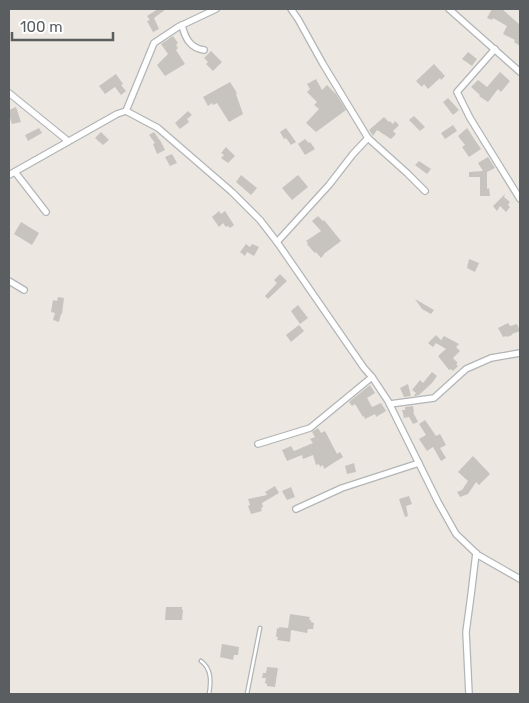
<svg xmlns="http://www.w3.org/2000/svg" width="529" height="703" viewBox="0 0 529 703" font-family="Rubik,sans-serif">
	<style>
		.building { fill: #c7c3be }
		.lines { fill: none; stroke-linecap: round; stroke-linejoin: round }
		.lane-casing { stroke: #b2b5b8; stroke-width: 5 }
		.street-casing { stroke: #b2b5b8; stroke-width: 8 }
		.lane { stroke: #fff; stroke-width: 2.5 }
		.street { stroke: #fff; stroke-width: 5.5 }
	</style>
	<rect width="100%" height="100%" fill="#ece8e1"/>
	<g class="building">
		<path d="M 158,9 L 166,9 L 154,18 L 159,29 L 153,32 L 147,21 L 150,20 L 147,16 Z"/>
		<path d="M 492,9 L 502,9 L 520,25 L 520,46 L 514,42 L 515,40 L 503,34 L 507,26 L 493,18 L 492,20 L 487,18 Z"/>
		<path d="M 173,36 L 178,43 L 176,45 L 178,48 L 176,50 L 185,64 L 165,76 L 157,65 L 168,54 L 161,44 Z"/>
		<path d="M 211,51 L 222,62 L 213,71 L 206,64 L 208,62 L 204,58 Z"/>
		<path d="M 468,52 L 477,59 L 472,66 L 462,59 Z"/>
		<path d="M 434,64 L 445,76 L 441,80 L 440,78 L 428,89 L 424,84 L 422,87 L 416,81 Z"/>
		<path d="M 500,72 L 510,81 L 501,92 L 498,89 L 488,102 L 479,96 L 480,95 L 471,87 L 478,80 L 487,87 Z"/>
		<path d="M 116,74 L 123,84 L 121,85 L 126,91 L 121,95 L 115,87 L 105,94 L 99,86 Z"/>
		<path d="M 316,79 L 322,90 L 327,85 L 336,94 L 346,110 L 316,132 L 306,123 L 319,109 L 314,105 L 317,102 L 307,92 L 310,89 L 307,84 Z"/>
		<path d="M 230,82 L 237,93 L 236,94 L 243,114 L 229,122 L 217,103 L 213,105 L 212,103 L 208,106 L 203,97 Z"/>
		<path d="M 448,98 L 459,110 L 453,115 L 443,102 Z"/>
		<path d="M 16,107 L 21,122 L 12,124 L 9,115 L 9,110 Z"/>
		<path d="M 188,111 L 192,115 L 187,119 L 189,122 L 180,129 L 175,123 Z"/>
		<path d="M 414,116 L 425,127 L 420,131 L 409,120 Z"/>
		<path d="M 384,117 L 389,122 L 390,121 L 393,124 L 395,121 L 399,125 L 393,131 L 396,134 L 391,139 L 377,130 L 373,136 L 369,130 Z"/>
		<path d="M 453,125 L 457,131 L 445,139 L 441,133 Z"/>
		<path d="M 39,128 L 42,133 L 28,141 L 25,135 Z"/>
		<path d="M 286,128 L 296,142 L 291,145 L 286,138 L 284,139 L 280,132 Z"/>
		<path d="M 467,128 L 481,149 L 469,157 L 462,147 L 465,145 L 458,136 Z"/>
		<path d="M 101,132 L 109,140 L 103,145 L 95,138 Z"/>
		<path d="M 154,132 L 161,142 L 165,150 L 157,154 L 153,144 L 155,143 L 149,135 Z"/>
		<path d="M 305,139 L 309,143 L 310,142 L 315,149 L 305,155 L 298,144 Z"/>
		<path d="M 226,147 L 235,156 L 228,163 L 221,158 L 224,155 L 221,153 Z"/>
		<path d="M 172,154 L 177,163 L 170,166 L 165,157 Z"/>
		<path d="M 488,157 L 495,168 L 487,172 L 487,189 L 489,188 L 490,196 L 480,196 L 480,177 L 469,177 L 469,172 L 483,171 L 478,163 Z"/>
		<path d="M 419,161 L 431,169 L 427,174 L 415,165 Z"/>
		<path d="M 241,175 L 257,188 L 251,195 L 236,182 Z"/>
		<path d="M 298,175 L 308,187 L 292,200 L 282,188 Z"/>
		<path d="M 505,194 L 504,197 L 510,202 L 508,205 L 510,207 L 506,212 L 500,206 L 497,211 L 493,206 Z"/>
		<path d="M 219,211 L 221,214 L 225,211 L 234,225 L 230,228 L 228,226 L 226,227 L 223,223 L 219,227 L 212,217 Z"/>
		<path d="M 318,216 L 323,221 L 324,220 L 341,241 L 325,253 L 321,258 L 316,252 L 315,253 L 312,250 L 307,244 L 308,243 L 306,241 L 321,231 L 312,221 Z"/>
		<path d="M 21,222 L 39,233 L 32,245 L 14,234 Z"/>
		<path d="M 246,244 L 250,247 L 252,244 L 259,247 L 254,256 L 247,252 L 245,256 L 240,252 Z"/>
		<path d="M 469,259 L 479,263 L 475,272 L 467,268 Z"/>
		<path d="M 280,274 L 287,281 L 268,299 L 265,296 L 277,283 L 274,280 Z"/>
		<path d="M 58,297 L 64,298 L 62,314 L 61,314 L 59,322 L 53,320 L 55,313 L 51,312 L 53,300 L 57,301 Z"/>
		<path d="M 415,299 L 434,310 L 431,314 L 422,309 Z"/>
		<path d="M 298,305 L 308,318 L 300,324 L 291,311 Z"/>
		<path d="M 508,323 L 510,326 L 517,324 L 520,331 L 512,334 L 512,335 L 507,337 L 506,336 L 503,337 L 498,328 Z"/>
		<path d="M 299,325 L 304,331 L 291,342 L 286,335 Z"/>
		<path d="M 436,335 L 441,340 L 444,336 L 459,344 L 456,347 L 460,351 L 453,358 L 458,363 L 456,364 L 458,366 L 453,371 L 451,369 L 449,370 L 438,356 L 446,349 L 436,343 L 433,347 L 428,343 Z"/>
		<path d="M 432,372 L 437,376 L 432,383 L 419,395 L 415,396 L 414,395 L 416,393 L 412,390 L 420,380 L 423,383 Z"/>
		<path d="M 408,384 L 411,396 L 404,397 L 400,388 Z"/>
		<path d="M 370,385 L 375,393 L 367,398 L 372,407 L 381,403 L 386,411 L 376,417 L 375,414 L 365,419 L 364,416 L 363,417 L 355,404 L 352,406 L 349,402 Z"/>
		<path d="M 413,406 L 414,412 L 413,412 L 418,422 L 413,424 L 409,417 L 404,418 L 402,410 L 405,410 L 405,407 Z"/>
		<path d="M 425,420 L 436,436 L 440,434 L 446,445 L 440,448 L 446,458 L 441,461 L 433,447 L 427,451 L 419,439 L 426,435 L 419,424 Z"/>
		<path d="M 318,428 L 321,433 L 325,431 L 337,454 L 340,452 L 343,457 L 324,469 L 323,465 L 320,467 L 319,464 L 316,465 L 313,455 L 303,459 L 302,455 L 287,461 L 282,450 L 291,446 L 294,451 L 313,443 L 310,439 L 315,437 L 312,432 Z"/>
		<path d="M 473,456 L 490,474 L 479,485 L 476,482 L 468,494 L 460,497 L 457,492 L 462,490 L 468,481 L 458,472 Z"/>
		<path d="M 354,463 L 356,472 L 347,474 L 345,466 Z"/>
		<path d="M 275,486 L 279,493 L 262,503 L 263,507 L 261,508 L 262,511 L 251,514 L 248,506 L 250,505 L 248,499 L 267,495 L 265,492 Z"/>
		<path d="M 291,487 L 295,497 L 287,500 L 282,491 Z"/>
		<path d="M 409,496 L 412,504 L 406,506 L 408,516 L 405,517 L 399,499 Z"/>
		<path d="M 166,607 L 182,607 L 182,610 L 183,610 L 182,620 L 165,620 Z"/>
		<path d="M 290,614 L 310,617 L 309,620 L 311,620 L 311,622 L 314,623 L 313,629 L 308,629 L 307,633 L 291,630 L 290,642 L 277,640 L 278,637 L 276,637 L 277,628 L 279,629 L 279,627 L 288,628 Z"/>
		<path d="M 222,644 L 239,647 L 238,655 L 234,655 L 233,660 L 220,657 Z"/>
		<path d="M 267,667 L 278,668 L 275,687 L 267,686 L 267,684 L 265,683 L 266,678 L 262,678 L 263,673 L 266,673 Z"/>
	</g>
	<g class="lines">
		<defs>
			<g id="lane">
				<path d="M 201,661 C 212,669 211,682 209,694"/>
				<path d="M 247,694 L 260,628"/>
			</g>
			<g id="street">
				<path d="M 291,9 L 298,19 L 323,64 L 368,138 L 407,173 L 425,191"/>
				<path d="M 449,9 L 520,72"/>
				<path d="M 182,25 C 185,38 190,48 204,50"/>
				<path d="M 495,49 L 457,92 L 470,118 L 520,199"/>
				<path d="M 9,93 L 68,141"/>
				<path d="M 126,111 L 154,43 L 178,27 L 216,9"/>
				<path d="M 15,172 L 46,212"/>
				<path d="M 9,175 L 117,114 L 126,111 L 158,128 L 232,192 L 260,220 L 277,242 L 364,368 L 372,377 L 388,401 L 438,502 L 456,534 L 478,555 L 520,579"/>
				<path d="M 277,242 L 329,185 L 353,154 L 368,138"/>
				<path d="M 9,281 L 24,290"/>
				<path d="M 390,404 L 434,398 L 466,369 L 491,358 L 520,353"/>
				<path d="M 258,444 L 310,428 L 372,377"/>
				<path d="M 296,509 L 342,488 L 419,463"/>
				<path d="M 469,694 L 466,632 L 471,595 L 476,553"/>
			</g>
		</defs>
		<use href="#lane" class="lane-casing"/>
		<use href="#street" class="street-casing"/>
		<use href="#lane" class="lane"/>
		<use href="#street" class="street"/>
	</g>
	<rect width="529" height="703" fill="none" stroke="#5a5e61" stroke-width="20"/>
	<path d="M12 32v8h101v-8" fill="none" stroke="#5a5e61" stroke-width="2.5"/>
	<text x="20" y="32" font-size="15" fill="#5a5e61" stroke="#ffffff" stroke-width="4" paint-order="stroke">100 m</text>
</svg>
